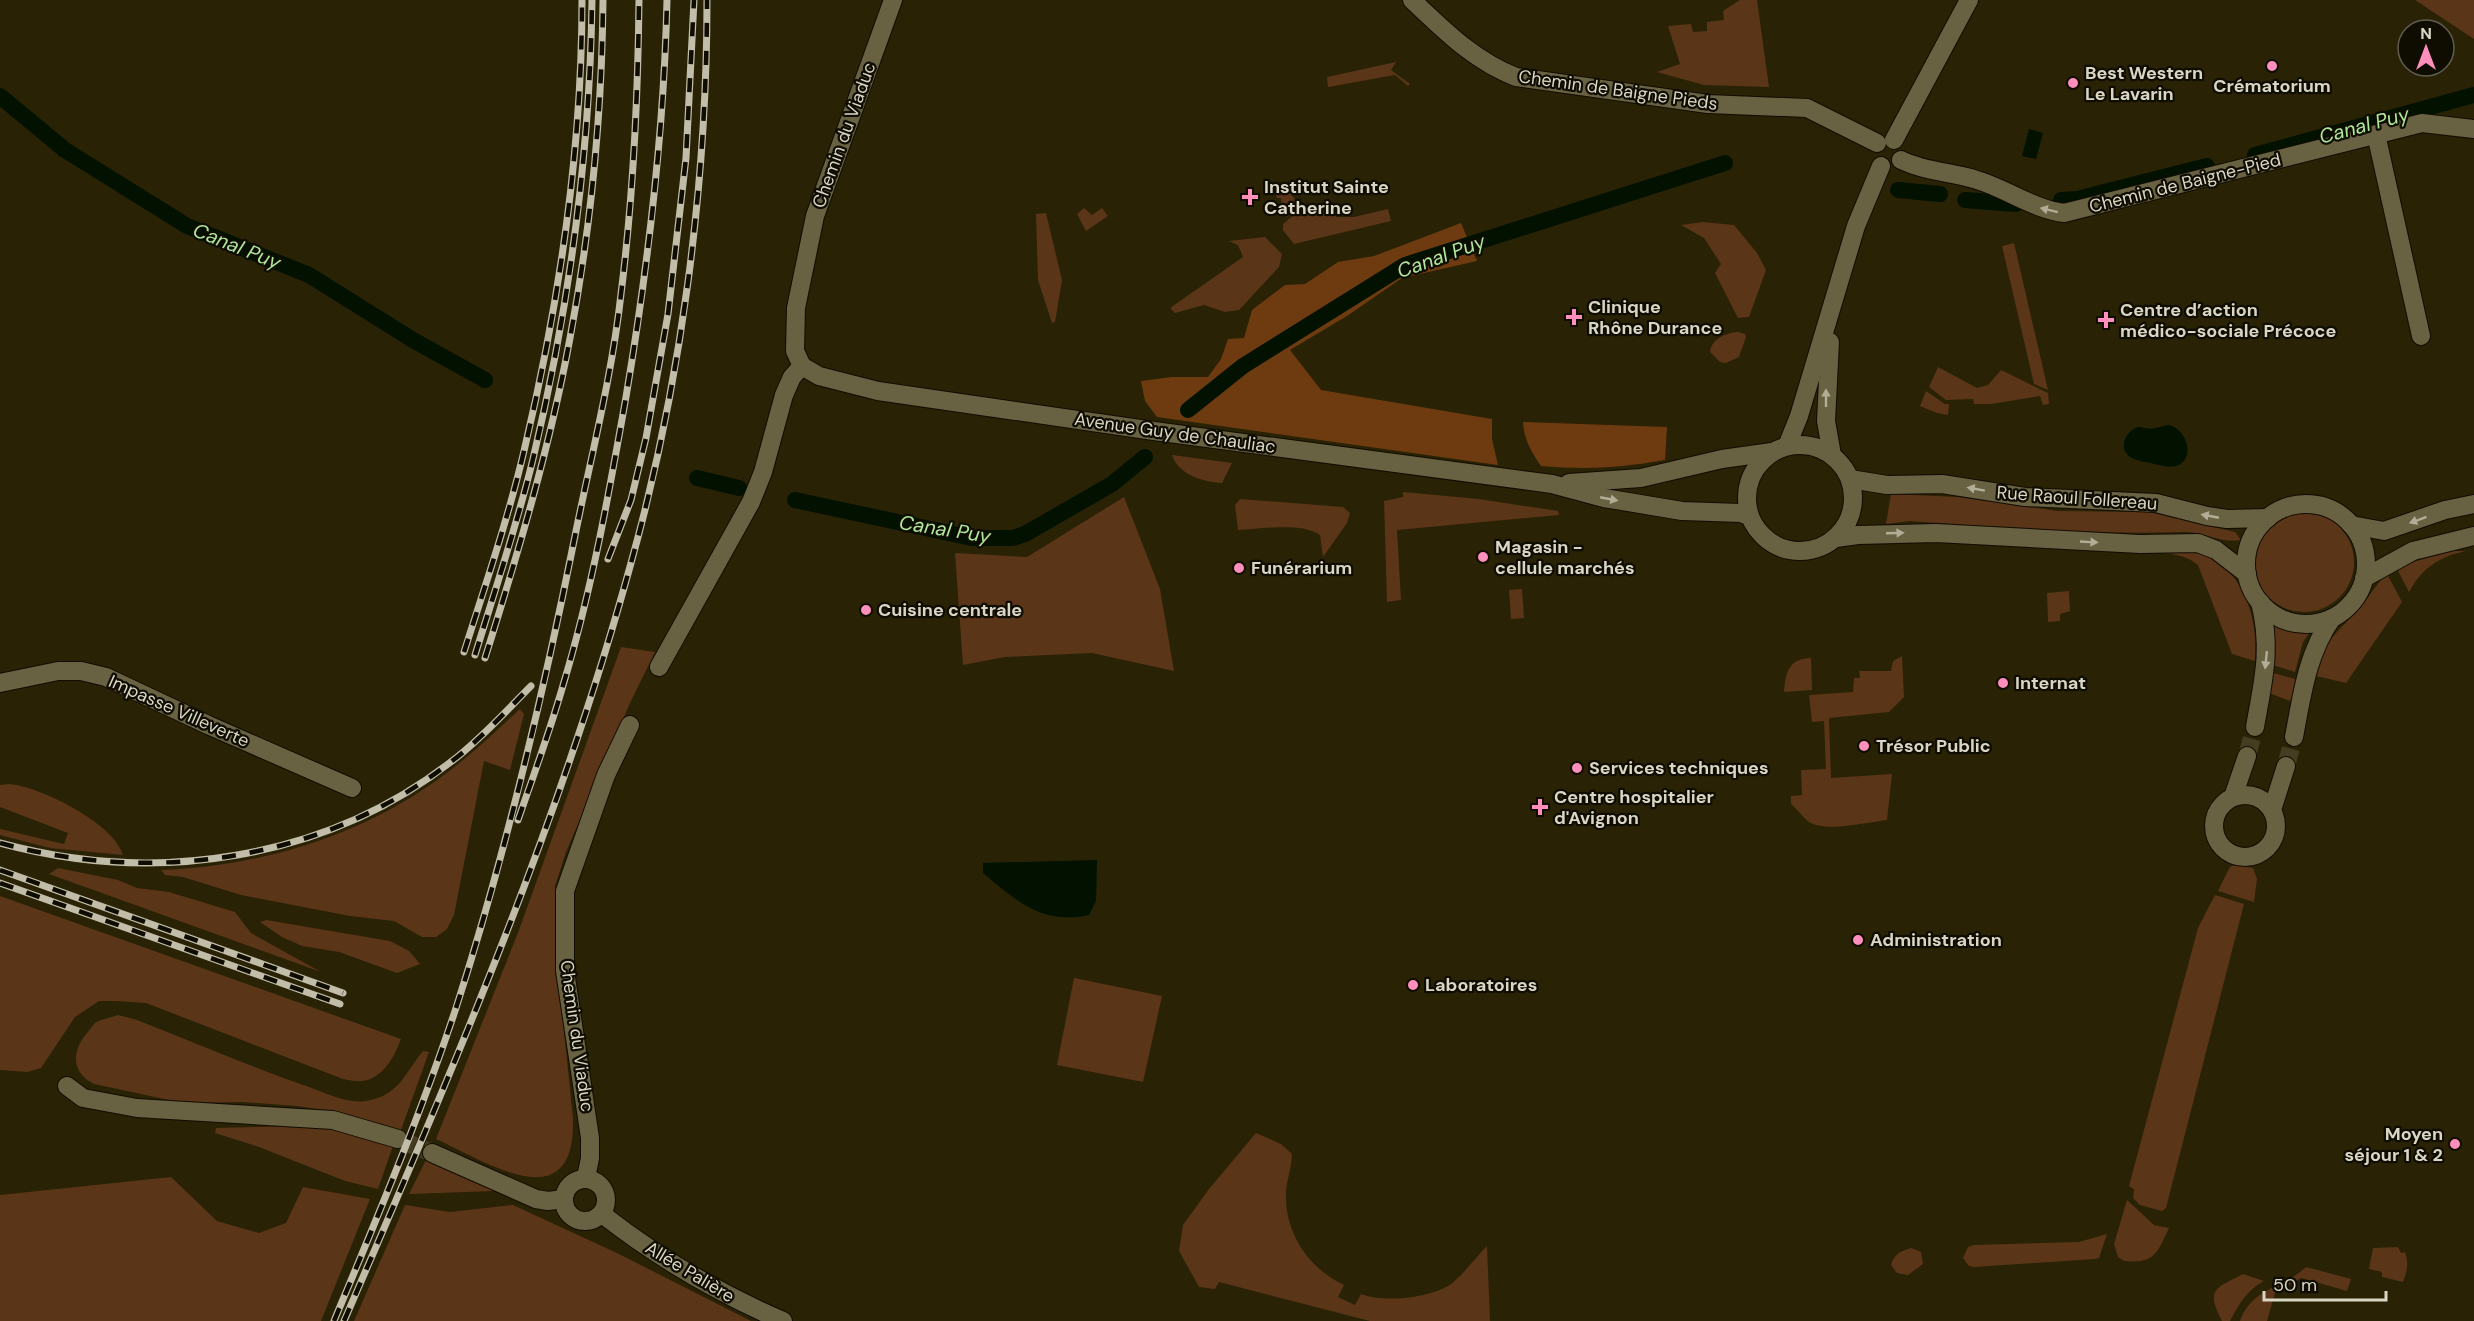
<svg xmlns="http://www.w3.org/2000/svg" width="2474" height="1321" viewBox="0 0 2474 1321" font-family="'DM Sans',sans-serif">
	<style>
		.green { fill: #5b3518 }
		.forest { fill: #6d3b0f }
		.water { fill: #021100 }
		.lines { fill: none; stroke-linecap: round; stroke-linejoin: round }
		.canal { stroke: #021100; stroke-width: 16 }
		.minor-tunnel { stroke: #443d21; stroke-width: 18; stroke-dasharray: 18 9; stroke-linecap: butt }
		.minor-casing { stroke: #110c00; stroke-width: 20 }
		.minor { stroke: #686142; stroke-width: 18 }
		.rail-casing { stroke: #c1bda9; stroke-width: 7 }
		.rail { stroke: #0f0c02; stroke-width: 4.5; stroke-dasharray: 14; stroke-linecap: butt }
		.oneway { fill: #b2ad96 }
		.poi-dot { fill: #fe8ebc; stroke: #0f0c02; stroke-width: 2 }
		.labels { text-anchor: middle; stroke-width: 4.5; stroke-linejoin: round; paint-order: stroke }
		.poi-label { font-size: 18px; font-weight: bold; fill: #dad6c4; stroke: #0f0c02; text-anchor: start }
		.street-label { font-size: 18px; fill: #dad6c4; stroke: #0f0c02 }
		.water-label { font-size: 20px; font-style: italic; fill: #afe89a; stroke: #0f0c02 }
	</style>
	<rect width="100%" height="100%" fill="#292204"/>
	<g class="green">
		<path d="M 1740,0 L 1757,0 L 1769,87 L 1704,85 L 1657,72 L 1680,64 L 1668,26 L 1691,24 L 1693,32 L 1707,31 L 1707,22 L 1724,20 L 1723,11 Z"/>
		<path d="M 2415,0 L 2474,0 L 2474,39 Z"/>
		<path d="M 1396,62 L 1391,70 L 1410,84 L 1408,86 L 1395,75 L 1328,87 L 1327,77 Z"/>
		<path d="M 1280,184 L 1284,184 L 1298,204 L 1296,210 L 1287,217 L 1282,211 L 1281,198 L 1277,198 L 1275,194 L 1276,186 Z"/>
		<path d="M 1321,205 L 1337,217 L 1354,217 L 1388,209 L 1391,221 L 1294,244 L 1283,230 L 1283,224 L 1302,208 L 1310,209 Z"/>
		<path d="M 1084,208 L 1092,215 L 1102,208 L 1108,216 L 1086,231 L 1077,214 Z"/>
		<path d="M 1046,213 L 1062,280 L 1055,322 L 1052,323 L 1038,280 L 1036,214 Z"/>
		<path d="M 1703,222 L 1734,225 L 1757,253 L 1766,270 L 1749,317 L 1738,318 L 1715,273 L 1721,264 L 1704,238 L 1681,225 Z"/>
		<path d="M 1265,237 L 1282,254 L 1279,267 L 1239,310 L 1225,312 L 1204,305 L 1175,313 L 1170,308 L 1243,257 L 1238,245 L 1229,241 Z"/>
		<path d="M 2014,243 L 2048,390 L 2034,384 L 2002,246 Z"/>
		<path d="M 1738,332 L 1745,334 L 1746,337 L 1739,357 L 1726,363 L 1720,362 L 1710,352 C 1711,339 1726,333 1738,332 Z"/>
		<path d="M 1938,367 L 1977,388 L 1988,385 L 2001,370 L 2048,393 L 2049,404 L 2043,405 L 2040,396 L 1991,404 L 1974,404 L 1973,399 L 1946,400 L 1929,387 Z"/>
		<path d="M 1926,391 L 1945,404 L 1949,404 L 1948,415 L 1937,413 L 1920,406 Z"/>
		<path d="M 1172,455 L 1232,463 L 1222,483 C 1203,482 1179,475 1172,455 Z"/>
		<path d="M 1403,492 L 1479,499 L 1558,511 L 1559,515 L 1397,530 L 1401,600 L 1387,602 L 1384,501 L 1403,497 Z"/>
		<path d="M 1891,494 L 1958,497 L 2058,511 L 2149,512 L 2235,532 L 2241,540 C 2221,544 2204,531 2184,532 C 2093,535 2001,528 1910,521 L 1886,524 Z"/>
		<path d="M 1124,497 L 1160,589 L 1174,671 L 1092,653 L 1005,657 L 963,665 L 955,553 L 1027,557 Z"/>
		<path d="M 1240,499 L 1343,507 L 1350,513 L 1347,523 L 1323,557 L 1320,535 C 1302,522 1260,529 1238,530 L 1235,505 Z"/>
		<circle cx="2304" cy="562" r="50"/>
		<path d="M 2191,550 C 2241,562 2259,614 2255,661 L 2232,654 L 2198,565 C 2185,554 2169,554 2152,551 Z"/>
		<path d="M 2452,551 L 2466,551 C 2439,557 2423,567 2409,592 L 2397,569 L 2409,563 Z"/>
		<path d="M 2387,574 L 2402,602 L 2346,683 L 2316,676 C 2317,647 2339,631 2357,611 C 2368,599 2375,585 2387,574 Z"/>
		<path d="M 1522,589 L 1524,618 L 1511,619 L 1509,590 Z"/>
		<path d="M 2069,591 L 2070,611 L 2060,614 L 2060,621 L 2048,622 L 2047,593 Z"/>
		<path d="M 2273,624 L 2282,629 L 2310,632 L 2303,642 L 2295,672 L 2273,665 Z"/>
		<path d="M 621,647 L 655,652 L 630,703 L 566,852 L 555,886 L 556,953 L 573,1118 C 576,1222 487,1162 436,1139 L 519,930 Z"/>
		<path d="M 1902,656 L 1904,697 L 1889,712 L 1829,718 L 1831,778 L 1892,774 L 1887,820 C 1869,822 1827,832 1811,823 C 1804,820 1798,809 1791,804 L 1791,796 L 1802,795 L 1801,770 L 1826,769 L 1824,721 L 1812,722 L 1809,695 L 1853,692 L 1854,678 L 1860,678 L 1859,671 L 1891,671 L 1893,661 Z"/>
		<path d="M 1811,658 L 1812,690 L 1784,692 C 1785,673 1789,658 1811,658 Z"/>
		<path d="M 2273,673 L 2295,679 L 2295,688 L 2290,701 L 2269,693 Z"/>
		<path d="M 520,709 L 524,714 L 510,770 L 484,761 L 454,915 L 447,929 L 436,937 L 422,937 L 394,921 L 350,916 L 241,895 L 183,877 L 165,875 L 161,870 C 262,866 362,836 444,775 C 471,755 495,732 520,709 Z"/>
		<path d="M 10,784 C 41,787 115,824 123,855 L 50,848 L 0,835 L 0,829 L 64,844 L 68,833 L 0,807 L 0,785 Z"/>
		<path d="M 2234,865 L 2253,868 L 2257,879 L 2254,902 L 2218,891 L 2230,867 Z"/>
		<path d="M 58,868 L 118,880 L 137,888 L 169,892 L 235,912 L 251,933 L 321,972 L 49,874 Z"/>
		<path d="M 2215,895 L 2244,904 L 2166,1208 L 2162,1211 L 2140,1205 L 2133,1198 L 2134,1189 L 2129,1186 L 2198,928 Z"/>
		<path d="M 0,896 L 401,1039 C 395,1056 383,1078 363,1081 C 357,1082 349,1080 343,1079 L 146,1003 L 116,1001 L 99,1001 L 75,1017 L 41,1068 L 27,1072 L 0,1070 Z"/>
		<path d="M 266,920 L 390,941 L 409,951 L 420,964 L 397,973 L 339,952 L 302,946 L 282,937 L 260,922 Z"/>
		<path d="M 1074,978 L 1162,996 L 1143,1082 L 1057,1065 Z"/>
		<path d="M 118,1015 L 137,1020 C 194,1042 251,1067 309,1087 C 326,1093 347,1104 366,1101 C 400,1095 404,1074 423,1051 L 429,1052 L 401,1130 L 336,1112 L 297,1106 L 243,1102 L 183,1103 L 94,1084 C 72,1073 71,1053 86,1034 C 89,1031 92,1026 95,1023 C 101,1019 111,1018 118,1015 Z"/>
		<path d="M 294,1126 L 349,1130 L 393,1146 L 378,1189 L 345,1181 L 259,1147 L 215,1133 L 216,1128 Z"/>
		<path d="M 1256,1133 L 1281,1144 L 1292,1154 C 1292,1167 1287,1179 1286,1191 C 1284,1232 1308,1268 1344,1285 L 1338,1297 L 1355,1305 L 1361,1294 C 1383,1303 1427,1298 1448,1286 C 1460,1279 1476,1257 1487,1246 L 1490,1321 L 1370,1321 L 1219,1282 L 1215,1289 L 1199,1287 L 1179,1251 L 1183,1225 L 1209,1189 Z"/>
		<path d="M 427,1158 L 494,1191 L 409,1194 Z"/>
		<path d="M 171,1177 L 217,1221 L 259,1233 L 286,1223 L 303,1187 L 370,1199 L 321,1321 L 0,1321 L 0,1195 Z"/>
		<path d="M 2127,1200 L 2154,1225 L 2169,1228 C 2157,1253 2155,1264 2124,1261 L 2118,1257 L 2114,1244 Z"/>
		<path d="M 405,1205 L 450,1212 L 513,1205 L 619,1254 L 751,1321 L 354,1321 Z"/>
		<path d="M 2107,1234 L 2099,1258 L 2095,1259 L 1974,1267 L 1969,1266 L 1963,1258 L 1968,1247 L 1974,1245 L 2079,1242 Z"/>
		<path d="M 2398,1247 L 2401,1253 L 2405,1252 C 2409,1264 2407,1271 2403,1282 L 2382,1277 L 2382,1272 L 2369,1269 L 2373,1248 Z"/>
		<path d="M 1911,1248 L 1921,1252 L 1923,1264 L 1908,1275 L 1897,1273 L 1891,1265 C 1894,1254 1901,1251 1911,1248 Z"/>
		<path d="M 2306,1267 L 2351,1279 L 2347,1291 L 2301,1278 L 2275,1293 L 2267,1321 L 2240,1321 C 2251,1288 2285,1287 2306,1267 Z"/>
		<path d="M 2243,1274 L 2264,1281 C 2247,1290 2239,1304 2230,1321 L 2222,1321 C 2206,1289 2214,1289 2243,1274 Z"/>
	</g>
	<g class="forest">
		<path d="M 1461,223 L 1477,261 L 1402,278 L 1347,316 L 1290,350 L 1321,390 L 1492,419 L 1492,439 L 1498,465 L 1157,417 L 1145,401 L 1141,381 L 1172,377 L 1208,377 L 1221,359 L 1228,339 L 1244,338 L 1252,310 L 1285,285 L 1305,284 L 1338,262 L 1374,256 Z"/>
		<path d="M 1523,422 L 1667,427 L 1665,460 C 1620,468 1586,470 1541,466 C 1531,452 1524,439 1523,422 Z"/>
	</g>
	<g class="water">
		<path d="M 2029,129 L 2043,133 L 2036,159 L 2022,156 Z"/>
		<path d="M 2168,425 C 2185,427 2196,456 2179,465 C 2171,469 2159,465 2151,463 C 2138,461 2119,458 2125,439 C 2128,433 2132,429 2138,427 L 2151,429 Z"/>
		<path d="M 1097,860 L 1096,901 L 1089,915 C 1042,925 1017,901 983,873 L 983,863 Z"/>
	</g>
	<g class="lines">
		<g class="canal">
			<path d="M 0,96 L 65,150 L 187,226 L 309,275 L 413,340 L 485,380"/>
			<path d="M 2255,155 L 2474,95"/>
			<path d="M 1898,190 L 1940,194"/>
			<path d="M 1965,200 L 2016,204"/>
			<path d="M 2061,200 L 2077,199 L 2207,166"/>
			<path d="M 1188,410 L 1243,366 L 1405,265 L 1725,163"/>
			<path d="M 697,478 L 739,488"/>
			<path d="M 795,500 L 972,538 L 1013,538 L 1025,534 L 1112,484 L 1145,457"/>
		</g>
		<g class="minor-tunnel">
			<path d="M 2247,756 L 2255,727"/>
			<path d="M 2286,766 L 2294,737"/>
			<path d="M 398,1139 L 432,1153"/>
		</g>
		<defs>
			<g id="minor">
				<path d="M 1412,0 C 1444,30 1474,61 1516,77 L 1708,104 L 1807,108 L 1877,143"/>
				<path d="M 2376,134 L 2421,336"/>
				<path d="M 1894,140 L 1969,0"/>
				<path d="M 1901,160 C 1926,172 1952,172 1977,180 C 2007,189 2033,209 2064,213 L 2422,123 L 2474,129"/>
				<path d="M 1830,342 L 1826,421 L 1832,455"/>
				<path d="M 802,366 L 819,376 L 878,391 L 1154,431 L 1552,484 L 1604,498 L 1682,511 L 1741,513 L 1749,516"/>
				<path d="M 802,366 L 795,351 L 796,308 L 815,216 L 893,0"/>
				<circle cx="1800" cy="498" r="53"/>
				<path d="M 1787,446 L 1799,416 L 1856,226 L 1881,166"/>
				<path d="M 1850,479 L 1887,485 L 1942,484 L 2025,497 L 2156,503 L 2207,516 L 2227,519 L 2268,518"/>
				<path d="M 1569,483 L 1641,478 L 1722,459 L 1772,452"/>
				<circle cx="2306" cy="564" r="60"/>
				<path d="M 2351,525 L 2384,531 L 2445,510 L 2474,504"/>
				<path d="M 1836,538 L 1858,535 L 1936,533 L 2140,544 L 2198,543 L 2216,550 L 2247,574"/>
				<path d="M 2364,578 L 2413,551 L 2474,536"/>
				<path d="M 659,667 L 751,502 L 763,472 L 784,395 L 792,377 L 802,366"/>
				<path d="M 0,683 L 58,671 L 81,671 L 106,677 L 208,725 L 352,788"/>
				<path d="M 2255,727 C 2263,681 2272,649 2260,602"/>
				<path d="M 2294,737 C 2302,695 2307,654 2332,618"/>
				<circle cx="2245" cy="826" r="31"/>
				<path d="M 2233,797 L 2247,756"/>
				<path d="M 2272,810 L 2286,766"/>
				<path d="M 67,1086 L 83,1098 L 137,1108 L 333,1120 L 398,1139"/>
				<path d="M 432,1153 L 536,1199 L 548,1201 L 564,1199"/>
				<path d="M 586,1178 L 590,1158 L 590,1138 L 565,971 L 565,891 L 606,775 L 630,725"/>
				<circle cx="585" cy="1200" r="21"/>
				<path d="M 602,1214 C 658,1258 718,1293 783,1321"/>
			</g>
		</defs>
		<use href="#minor" class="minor-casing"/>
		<use href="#minor" class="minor"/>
		<defs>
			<g id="rail">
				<path d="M 608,559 L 631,500 L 646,438 L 668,314 L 686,158 L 694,0"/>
				<path d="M 464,652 C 485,586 508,519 524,451 C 559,304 582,151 582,0"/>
				<path d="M 475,655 C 495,590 517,525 533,459 C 569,308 590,155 592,0"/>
				<path d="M 485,658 C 518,553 550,447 570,338 C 591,227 602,113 603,0"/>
				<path d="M 518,820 C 534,774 551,728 564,682 C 592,589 609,493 626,397 C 648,266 664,134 667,0"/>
				<path d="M 0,843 C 154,885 324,861 452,761 C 481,739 506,711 531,686"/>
				<path d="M 0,870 L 343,993"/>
				<path d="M 0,883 L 340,1004"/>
				<path d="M 334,1321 C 377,1218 421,1114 456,1008 C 506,853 543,696 575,536 C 591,456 612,376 621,294 C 633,198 638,97 639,0"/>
				<path d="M 344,1321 C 451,1073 560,823 631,563 C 681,384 707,185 707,0"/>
			</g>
		</defs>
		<use href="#rail" class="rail-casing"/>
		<use href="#rail" class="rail"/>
	</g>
	<defs><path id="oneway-solid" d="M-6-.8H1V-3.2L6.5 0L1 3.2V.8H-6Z" transform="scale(1.5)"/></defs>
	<g class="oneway">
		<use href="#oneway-solid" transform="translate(2049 210) rotate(-166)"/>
		<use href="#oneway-solid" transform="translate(1826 398) rotate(-90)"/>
		<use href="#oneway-solid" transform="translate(1976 489) rotate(-170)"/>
		<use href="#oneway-solid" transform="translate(1609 499) rotate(11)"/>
		<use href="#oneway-solid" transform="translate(2210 516) rotate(-169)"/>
		<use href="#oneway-solid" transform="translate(2418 520) rotate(160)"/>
		<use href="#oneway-solid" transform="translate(1895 533) rotate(-2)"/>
		<use href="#oneway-solid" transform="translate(2089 542) rotate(3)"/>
		<use href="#oneway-solid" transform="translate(2266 660) rotate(96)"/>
	</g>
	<g class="poi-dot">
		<circle cx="2272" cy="66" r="6"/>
		<circle cx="2073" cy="83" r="6"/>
		<path d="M1247 188h6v6h6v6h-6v6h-6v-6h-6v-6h6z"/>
		<path d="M1571 308h6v6h6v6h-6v6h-6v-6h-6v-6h6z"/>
		<path d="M2103 311h6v6h6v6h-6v6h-6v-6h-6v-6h6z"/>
		<circle cx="1483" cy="557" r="6"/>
		<circle cx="1239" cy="568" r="6"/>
		<circle cx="866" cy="610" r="6"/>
		<circle cx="2003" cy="683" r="6"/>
		<circle cx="1864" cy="746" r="6"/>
		<circle cx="1577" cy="768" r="6"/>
		<path d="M1537 798h6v6h6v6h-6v6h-6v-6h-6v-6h6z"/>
		<circle cx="1858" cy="940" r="6"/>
		<circle cx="1413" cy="985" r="6"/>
		<circle cx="2455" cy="1144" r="6"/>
	</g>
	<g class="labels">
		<g class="poi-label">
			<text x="2085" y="79">Best Western<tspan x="2085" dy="21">Le Lavarin</tspan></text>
			<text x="2272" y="92" text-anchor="middle">Crématorium</text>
			<text x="1264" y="193">Institut Sainte<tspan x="1264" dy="21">Catherine</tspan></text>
			<text x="1588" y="313">Clinique<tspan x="1588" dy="21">Rhône Durance</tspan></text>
			<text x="2120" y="316">Centre d’action<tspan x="2120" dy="21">médico-sociale Précoce</tspan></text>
			<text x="1495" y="553">Magasin -<tspan x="1495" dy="21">cellule marchés</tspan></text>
			<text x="1251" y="574">Funérarium</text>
			<text x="878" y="616">Cuisine centrale</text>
			<text x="2015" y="689">Internat</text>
			<text x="1876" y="752">Trésor Public</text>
			<text x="1589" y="774">Services techniques</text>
			<text x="1554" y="803">Centre hospitalier<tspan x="1554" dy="21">d'Avignon</tspan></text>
			<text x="1870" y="946">Administration</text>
			<text x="1425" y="991">Laboratoires</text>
			<text x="2443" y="1140" text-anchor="end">Moyen<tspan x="2443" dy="21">séjour 1 &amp; 2</tspan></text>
		</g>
		<g class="street-label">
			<text transform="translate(1618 90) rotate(8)" y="6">Chemin de Baigne Pieds</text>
			<text transform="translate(844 135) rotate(-70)" y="6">Chemin du Viaduc</text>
			<text transform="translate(2185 183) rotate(-14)" y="6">Chemin de Baigne-Pied</text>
			<text transform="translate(1175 433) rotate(8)" y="6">Avenue Guy de Chauliac</text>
			<text transform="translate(2077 498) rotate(4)" y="6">Rue Raoul Follereau</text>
			<text transform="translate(179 711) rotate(24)" y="6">Impasse Villeverte</text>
			<text transform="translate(577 1036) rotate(82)" y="6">Chemin du Viaduc</text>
			<text transform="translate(690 1272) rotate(31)" y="6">Allée Palière</text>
		</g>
		<g class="water-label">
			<text transform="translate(2364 125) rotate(-15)" y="7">Canal Puy</text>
			<text transform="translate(237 246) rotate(22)" y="7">Canal Puy</text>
			<text transform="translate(1441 256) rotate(-20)" y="7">Canal Puy</text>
			<text transform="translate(945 529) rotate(9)" y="7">Canal Puy</text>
		</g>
	</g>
	<g transform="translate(2426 48)"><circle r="28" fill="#0f0c02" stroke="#605d50" stroke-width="1.5"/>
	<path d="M0-4.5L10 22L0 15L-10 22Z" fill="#fe8ebc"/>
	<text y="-9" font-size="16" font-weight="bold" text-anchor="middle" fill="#dad6c4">N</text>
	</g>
	<path d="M2264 1291v9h122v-9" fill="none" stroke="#dad6c4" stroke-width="3"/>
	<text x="2273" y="1291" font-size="18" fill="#dad6c4" stroke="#0f0c02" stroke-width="4.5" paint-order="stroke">50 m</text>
</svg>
